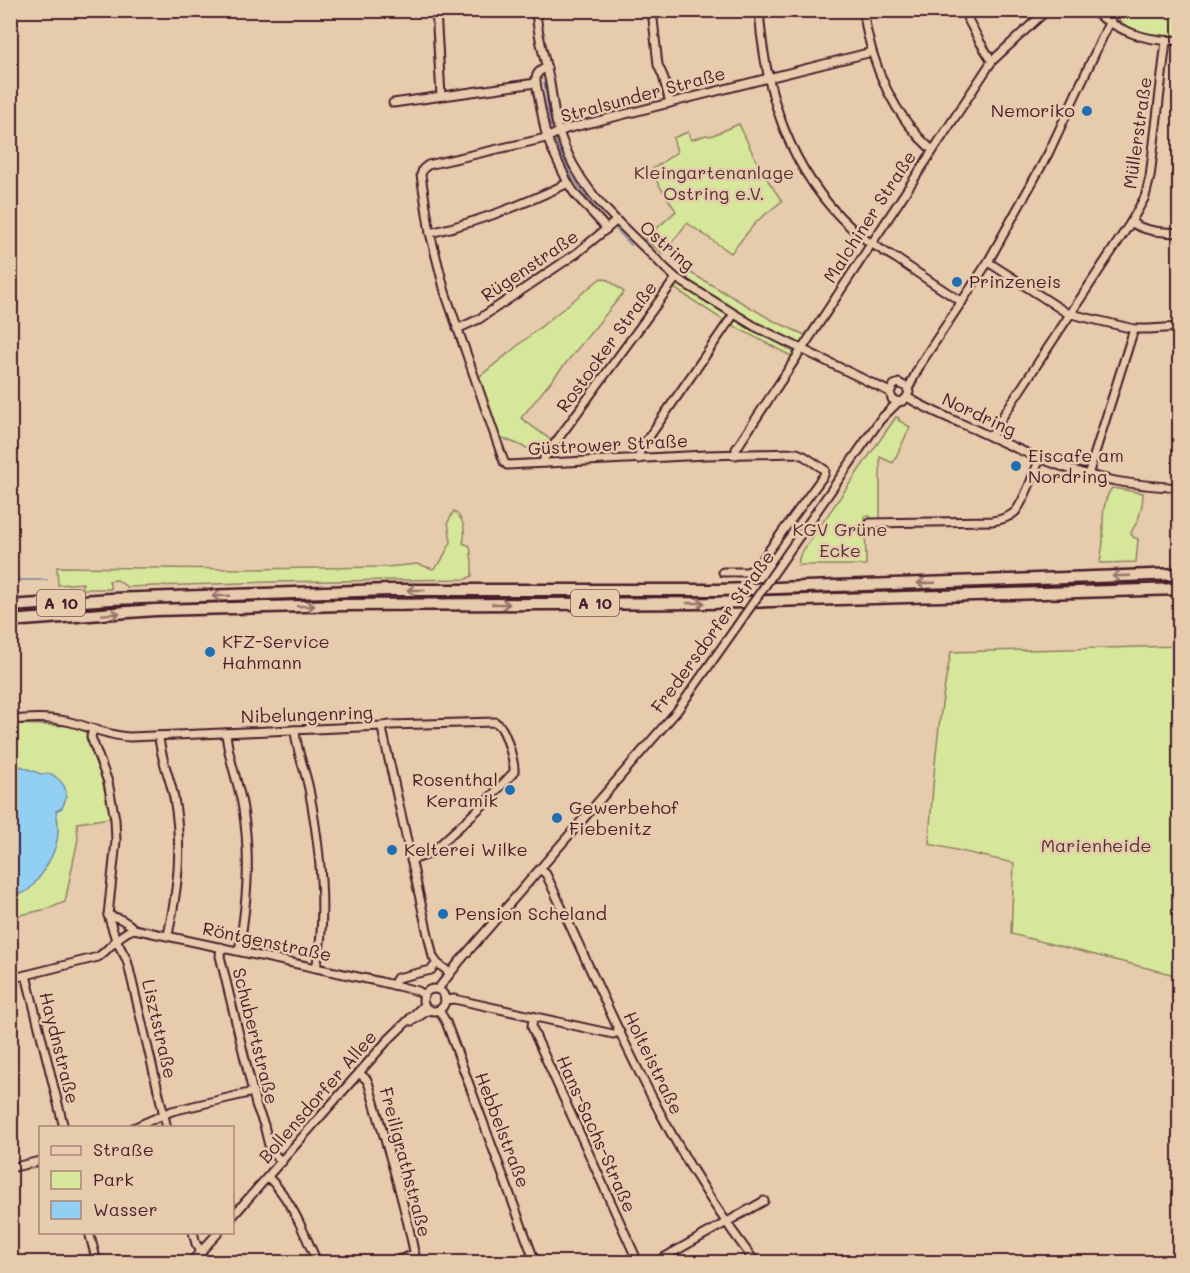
<svg xmlns="http://www.w3.org/2000/svg" width="1190" height="1273" viewBox="0 0 1190 1273" font-family="Mali,sans-serif">
	<style>
		.green { fill: #d6e69a; stroke: #908262; stroke-width: 1.5 }
		.water { fill: #92d0f3; stroke: #7589a3; stroke-width: 1.5 }
		.lines { fill: none; stroke-linecap: round; stroke-linejoin: round }
		.stream { stroke: #7589a3; stroke-width: 1.5 }
		.minor-casing { stroke: #4a1f2b; stroke-width: 11 }
		.highway-casing { stroke: #4a1f2b; stroke-width: 15 }
		.minor { stroke: #e6cbad; stroke-width: 7 }
		.highway { stroke: #e6cbad; stroke-width: 10 }
		.minor-bridge-casing { stroke: #4a1f2b; stroke-width: 11; stroke-linecap: butt }
		.minor-bridge { stroke: #e6cbad; stroke-width: 7 }
		.oneway { stroke: #98756c }
		.poi-dot { fill: #1f6fb2; stroke: #e6cbad; stroke-width: 2 }
		.labels { text-anchor: middle; stroke-width: 5; stroke-linejoin: round; paint-order: stroke }
		.shield { fill: #e6cbad; stroke: #795352; stroke-width: 1.5 }
		.shield-label { font-size: 16px; font-weight: bold; fill: #4a1f2b }
		.street-label { font-size: 18px; fill: #4a1f2b; stroke: #e6cbad }
		.poi-label { font-size: 18px; fill: #4a1f2b; stroke: #e6cbad; text-anchor: start }
		.park-label { font-size: 18px; fill: #583336; stroke: #e6cbad }
	</style>
	<rect width="100%" height="100%" fill="#e6cbad"/>
	<filter id="ink" filterUnits="userSpaceOnUse"><feTurbulence type="fractalNoise" baseFrequency=".0167" numOctaves="2"/><feDisplacementMap in="SourceGraphic" scale="12" xChannelSelector="R" yChannelSelector="G"/><feConvolveMatrix kernelMatrix="1 2 1 2 8 2 1 2 1" color-interpolation-filters="sRGB"/></filter>
	<g filter="url(#ink)">
		<g class="green">
			<path d="M 1124,11 L 1179,11 L 1179,37 C 1158,39 1137,34 1118,23 Z"/>
			<path d="M 739,124 L 760,169 L 782,201 L 756,222 L 731,253 L 687,223 L 663,254 L 645,239 L 676,211 L 650,171 L 677,152 L 673,138 L 688,132 L 691,140 L 706,135 L 711,136 Z"/>
			<path d="M 691,273 L 772,320 L 805,335 L 814,322 L 815,324 L 802,344 L 800,345 C 761,327 723,306 688,281 L 688,275 Z"/>
			<path d="M 601,278 L 608,280 L 624,292 L 521,418 L 552,441 L 542,454 L 500,437 L 479,377 Z"/>
			<path d="M 676,283 L 680,284 L 728,315 L 729,317 L 726,322 L 674,288 Z"/>
			<path d="M 735,321 L 739,321 L 794,352 L 791,356 L 732,325 Z"/>
			<path d="M 896,417 L 899,418 L 898,420 L 910,427 L 893,463 L 880,457 L 880,519 L 872,519 L 869,516 L 865,516 L 866,565 L 798,565 L 800,555 Z"/>
			<path d="M 1112,488 L 1143,493 C 1143,502 1141,511 1138,520 C 1136,525 1132,528 1131,534 L 1133,537 L 1138,539 L 1136,562 L 1100,563 C 1101,553 1104,543 1103,534 C 1103,518 1102,501 1112,488 Z"/>
			<path d="M 454,511 C 464,519 466,531 463,543 L 470,546 L 472,562 L 472,576 L 466,579 L 269,582 L 127,587 L 117,580 L 109,581 L 111,589 L 81,589 L 83,583 L 58,585 L 57,567 L 243,569 L 386,567 L 418,564 L 433,569 L 440,563 L 451,542 L 448,522 Z"/>
			<path d="M 1179,646 L 1179,976 L 1011,934 L 1014,863 L 929,844 C 933,779 938,716 951,652 Z"/>
			<path d="M 11,724 L 77,726 L 85,731 L 101,775 L 111,818 L 77,823 L 78,839 L 65,902 L 47,909 L 11,917 Z"/>
		</g>
		<path class="water" d="M 11,764 L 20,766 L 41,774 L 52,774 C 66,784 70,792 62,808 L 56,811 C 62,838 55,853 41,875 C 36,881 32,889 25,892 C 21,894 15,895 11,896 Z"/>
		<g class="lines">
			<g class="stream">
				<path d="M 544,82 L 551,127"/>
				<path d="M 555,141 L 573,178 L 587,198 L 605,220"/>
				<path d="M 616,229 L 631,245"/>
				<path d="M 10,580 L 47,580"/>
			</g>
			<defs>
				<g id="minor">
					<path d="M 436,10 L 441,96"/>
					<path d="M 536,10 C 537,34 544,55 549,78 C 553,96 553,115 559,132 C 580,195 621,223 665,268 L 676,278 L 754,326 L 890,392"/>
					<path d="M 652,10 L 658,65 L 663,76 L 670,103"/>
					<path d="M 759,10 C 765,97 793,181 862,237 C 873,245 885,252 897,259 C 919,274 940,288 962,302"/>
					<path d="M 863,10 C 871,63 892,114 932,150"/>
					<path d="M 963,10 L 980,42 L 992,61"/>
					<path d="M 1091,10 C 1118,30 1146,43 1180,40"/>
					<path d="M 536,83 L 545,130 L 550,145 L 568,183 L 575,194 L 607,229"/>
					<path d="M 393,103 L 536,83 C 535,74 539,70 547,68"/>
					<path d="M 1131,222 C 1145,232 1162,232 1180,233"/>
					<path d="M 430,233 C 478,222 525,204 568,183"/>
					<path d="M 988,262 L 1067,313 L 1134,329 L 1149,329 L 1180,327"/>
					<path d="M 457,329 L 479,319 L 577,253 L 616,221"/>
					<path d="M 908,389 L 921,363 L 988,262 L 1048,154 L 1115,10"/>
					<path d="M 907,397 C 928,410 951,419 974,429 C 1017,449 1063,471 1111,480 C 1134,485 1157,486 1180,488"/>
					<path d="M 991,437 L 1001,419 L 1131,222 L 1145,197 L 1150,177 L 1166,41"/>
					<path d="M 736,455 L 736,449 L 992,61 L 1047,10"/>
					<path d="M 639,459 L 640,450 L 734,314"/>
					<path d="M 544,463 L 544,458 L 547,454 L 676,278"/>
					<path d="M 1088,475 L 1134,329"/>
					<path d="M 870,523 L 992,521 C 1001,520 1008,518 1015,512 C 1024,502 1035,471 1040,458"/>
					<path d="M 780,564 L 880,420 L 898,402 L 903,401 L 907,397 L 909,392 L 906,387 L 899,383 L 894,385 L 890,392 L 892,399 L 898,402"/>
					<path d="M 723,572 L 747,572 L 756,568 L 824,475 L 825,470 L 804,456 L 797,453 L 706,455 L 507,465 L 504,462 L 445,292 L 430,233 L 421,175 L 423,169 L 428,165 L 546,138 L 566,129 L 872,52"/>
					<path d="M 10,720 C 29,718 48,717 66,721 C 88,726 108,736 130,737 L 382,726 L 390,725 L 495,722 C 499,725 500,725 502,729 C 507,737 515,764 514,772 L 483,805 L 432,852 L 424,856 L 411,860"/>
					<path d="M 382,726 L 383,733 L 433,957 L 437,963 L 450,973"/>
					<path d="M 93,729 L 91,737 L 108,782 L 115,819 L 116,841 L 108,915 L 116,940 L 127,960 L 167,1128"/>
					<path d="M 295,730 C 296,750 305,769 309,789 C 319,842 328,915 316,968"/>
					<path d="M 226,733 C 228,759 239,783 243,809 C 251,860 247,901 239,951"/>
					<path d="M 159,736 C 160,757 170,777 174,798 C 183,848 178,887 168,935"/>
					<path d="M 540,869 L 546,874 C 587,961 625,1049 671,1133 C 696,1178 724,1221 755,1262"/>
					<path d="M 108,915 C 118,918 126,920 134,929"/>
					<path d="M 221,947 L 220,956 L 256,1105 L 264,1125 L 270,1150 L 282,1162"/>
					<path d="M 26,975 L 64,1128"/>
					<path d="M 10,979 L 98,957 C 111,948 119,933 134,929 L 381,982 L 418,991 L 424,995"/>
					<path d="M 393,985 L 397,978 L 431,970 L 437,963"/>
					<circle cx="434" cy="1000" r="11"/>
					<path d="M 438,989 L 459,962 L 677,711 L 737,626"/>
					<path d="M 445,1000 L 454,999 L 613,1034 L 620,1032"/>
					<path d="M 439,1010 L 446,1022 L 535,1262"/>
					<path d="M 533,1016 L 532,1027 L 536,1037 L 638,1262"/>
					<path d="M 412,1021 L 429,1010"/>
					<path d="M 359,1073 L 367,1080 L 369,1085 C 386,1144 405,1202 416,1262"/>
					<path d="M 133,1128 L 172,1111 L 253,1092"/>
					<path d="M 10,1168 L 40,1161"/>
					<path d="M 268,1177 C 292,1200 304,1233 317,1262"/>
					<path d="M 232,1217 L 387,1041 L 424,1005"/>
					<path d="M 89,1232 L 97,1262"/>
					<path d="M 193,1232 L 196,1244 L 202,1252"/>
					<path d="M 191,1262 L 219,1232"/>
					<path d="M 393,1262 L 415,1254"/>
					<path d="M 656,1262 L 764,1201"/>
				</g>
				<g id="highway">
					<path d="M 10,606 L 111,599 L 390,590 L 719,590 L 1180,574"/>
					<path d="M 10,621 L 155,610 L 344,605 L 708,603 L 1180,589"/>
				</g>
			</defs>
			<use href="#minor" class="minor-casing"/>
			<use href="#highway" class="highway-casing"/>
			<use href="#minor" class="minor"/>
			<use href="#highway" class="highway"/>
			<defs>
				<path id="minor-bridge" d="M 737,626 L 780,564"/>
			</defs>
			<use href="#minor-bridge" class="minor-bridge-casing"/>
			<use href="#minor-bridge" class="minor-bridge"/>
		</g>
		<defs><path id="oneway-shaft" d="M-6 0H5M1.5-3L5.5 0L1.5 3" fill="none" stroke-width="1.6" stroke-linecap="round" stroke-linejoin="round" transform="scale(1.5)"/></defs>
		<g class="oneway">
			<use href="#oneway-shaft" transform="translate(1121 576) rotate(178)"/>
			<use href="#oneway-shaft" transform="translate(926 583) rotate(178)"/>
			<use href="#oneway-shaft" transform="translate(416 590) rotate(180)"/>
			<use href="#oneway-shaft" transform="translate(221 596) rotate(178)"/>
			<use href="#oneway-shaft" transform="translate(696 603)"/>
			<use href="#oneway-shaft" transform="translate(501 604)"/>
			<use href="#oneway-shaft" transform="translate(306 606) rotate(-2)"/>
			<use href="#oneway-shaft" transform="translate(111 614) rotate(-4)"/>
		</g>
	</g>
	<g class="poi-dot">
		<circle cx="1087" cy="111" r="6"/>
		<circle cx="957" cy="282" r="6"/>
		<circle cx="1016" cy="466" r="6"/>
		<circle cx="210" cy="652" r="6"/>
		<circle cx="510" cy="790" r="6"/>
		<circle cx="557" cy="818" r="6"/>
		<circle cx="392" cy="850" r="6"/>
		<circle cx="443" cy="914" r="6"/>
	</g>
	<g class="labels">
		<g class="shield">
			<rect x="37" y="590" width="48" height="26" rx="4.5"/>
			<rect x="571" y="590" width="48" height="26" rx="4.5"/>
		</g>
		<g class="shield-label">
			<text x="61" y="609">A 10</text>
			<text x="595" y="609">A 10</text>
		</g>
		<g class="street-label">
			<text transform="translate(643 95) rotate(-15)" y="6">Stralsunder Straße</text>
			<text transform="translate(1138 133) rotate(-82)" y="6">Müllerstraße</text>
			<text transform="translate(870 217) rotate(-57)" y="6">Malchiner Straße</text>
			<text transform="translate(667 246) rotate(41)" y="6">Ostring</text>
			<text transform="translate(530 266) rotate(-34)" y="6">Rügenstraße</text>
			<text transform="translate(607 347) rotate(-54)" y="6">Rostocker Straße</text>
			<text transform="translate(979 415) rotate(25)" y="6">Nordring</text>
			<text transform="translate(608 445) rotate(-3)" y="6">Güstrower Straße</text>
			<text transform="translate(713 632) rotate(-54)" y="6">Fredersdorfer Straße</text>
			<text transform="translate(307 715) rotate(-2)" y="6">Nibelungenring</text>
			<text transform="translate(267 942) rotate(12)" y="6">Röntgenstraße</text>
			<text transform="translate(159 1029) rotate(77)" y="6">Lisztstraße</text>
			<text transform="translate(255 1036) rotate(76)" y="6">Schubertstraße</text>
			<text transform="translate(59 1048) rotate(76)" y="6">Haydnstraße</text>
			<text transform="translate(653 1063) rotate(64)" y="6">Holteistraße</text>
			<text transform="translate(318 1097) rotate(-49)" y="6">Bollensdorfer Allee</text>
			<text transform="translate(502 1130) rotate(69)" y="6">Hebbelstraße</text>
			<text transform="translate(596 1134) rotate(66)" y="6">Hans-Sachs-Straße</text>
			<text transform="translate(405 1162) rotate(75)" y="6">Freiligrathstraße</text>
		</g>
		<g class="poi-label">
			<text x="1075" y="117" text-anchor="end">Nemoriko</text>
			<text x="969" y="288">Prinzeneis</text>
			<text x="1028" y="462">Eiscafe am<tspan x="1028" dy="21">Nordring</tspan></text>
			<text x="222" y="648">KFZ-Service<tspan x="222" dy="21">Hahmann</tspan></text>
			<text x="498" y="786" text-anchor="end">Rosenthal<tspan x="498" dy="21">Keramik</tspan></text>
			<text x="569" y="814">Gewerbehof<tspan x="569" dy="21">Fiebenitz</tspan></text>
			<text x="404" y="856">Kelterei Wilke</text>
			<text x="455" y="920">Pension Scheland</text>
		</g>
		<g class="park-label">
			<text x="714" y="179">Kleingartenanlage<tspan x="714" dy="21">Ostring e.V.</tspan></text>
			<text x="840" y="536">KGV Grüne<tspan x="840" dy="21">Ecke</tspan></text>
			<text x="1096" y="852">Marienheide</text>
		</g>
	</g>
	<rect width="1190" height="1273" fill="none" stroke="#e6cbad" stroke-width="36"/>
	<rect x="18" y="18" width="1154" height="1237" fill="none" stroke="#4a1f2b" stroke-width="2" filter="url(#ink)"/>
	<rect x="39" y="1126" width="195" height="108" fill="#e6cbad" stroke="#a88679" stroke-width="1.5"/>
	<rect x="51" y="1146" width="30" height="9" fill="#e6cbad" stroke="#a88679" stroke-width="1.5"/>
	<text x="93" y="1156" font-size="18" fill="#4a1f2b">Straße</text>
	<rect x="51" y="1171" width="30" height="18" fill="#d6e69a" stroke="#a88679" stroke-width="1.5"/>
	<text x="93" y="1186" font-size="18" fill="#4a1f2b">Park</text>
	<rect x="51" y="1201" width="30" height="18" fill="#92d0f3" stroke="#a88679" stroke-width="1.5"/>
	<text x="93" y="1216" font-size="18" fill="#4a1f2b">Wasser</text>
</svg>
